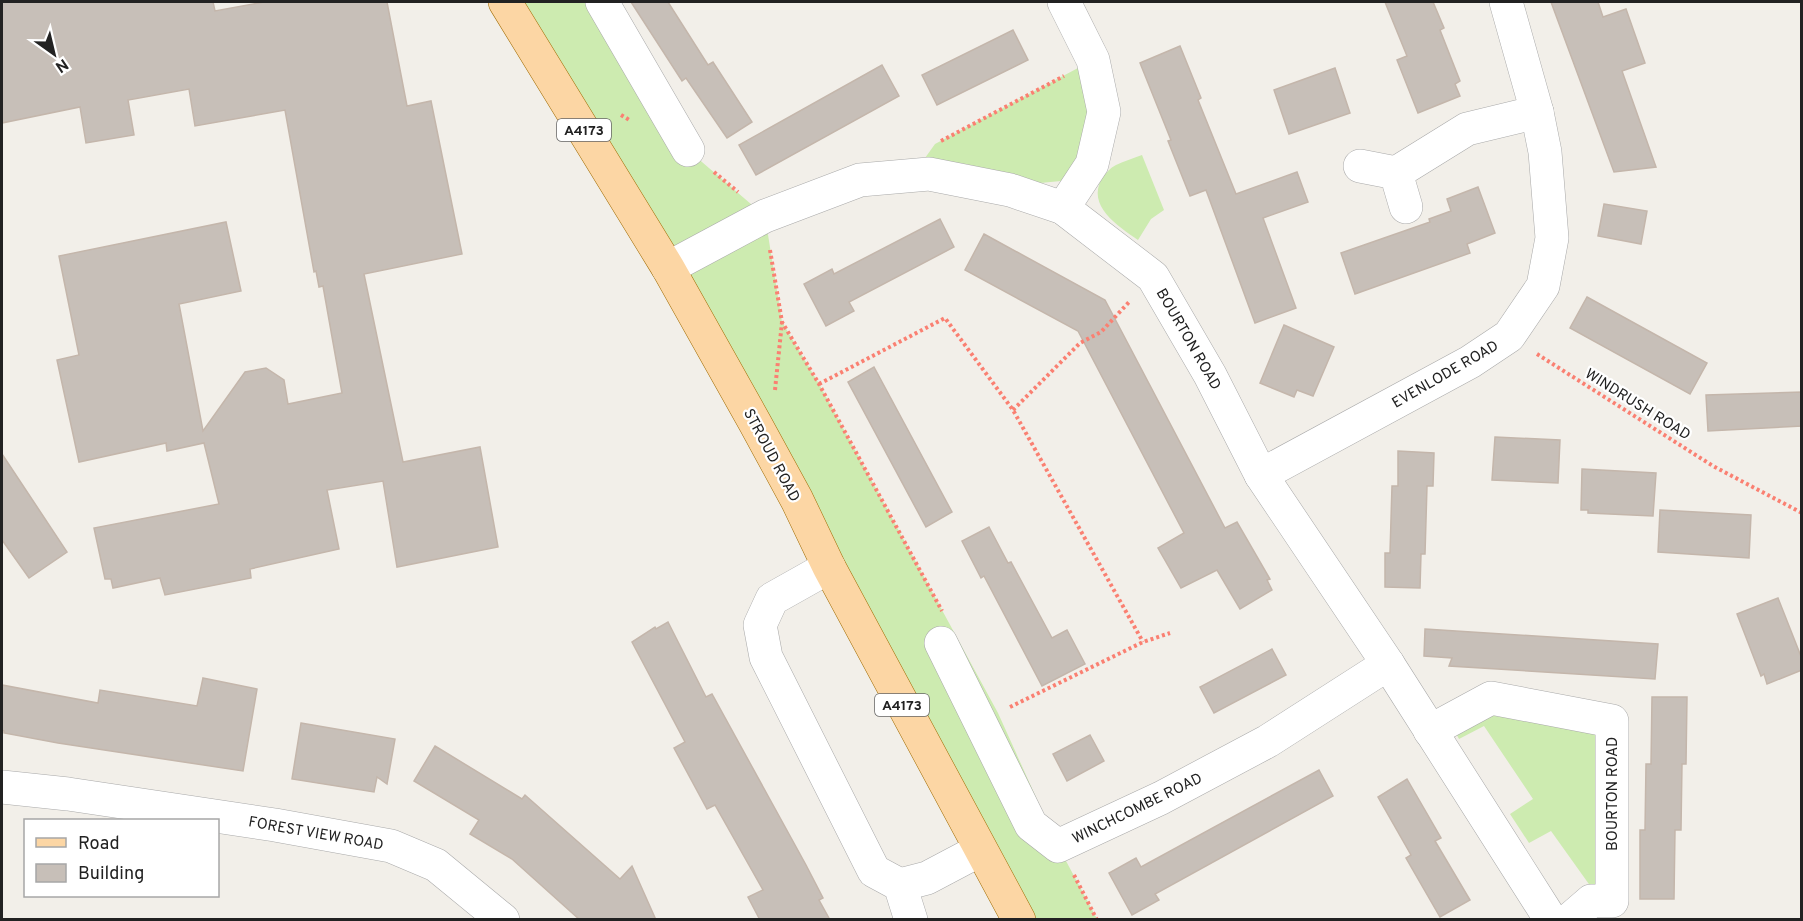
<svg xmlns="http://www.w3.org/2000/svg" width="1803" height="921" viewBox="0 0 1803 921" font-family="Overpass,sans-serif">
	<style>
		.grass { fill: #cdebb0 }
		.building { fill: #c7bfb8; stroke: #c4b6ab; stroke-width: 1.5 }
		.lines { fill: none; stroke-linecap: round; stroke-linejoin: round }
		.street-casing { stroke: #a9a9a9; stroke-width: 34 }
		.primary-casing { stroke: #a06b00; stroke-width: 34 }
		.path { stroke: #fa8072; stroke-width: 4; stroke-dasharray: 3 3; stroke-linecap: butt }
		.street { stroke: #fff; stroke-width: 33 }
		.primary { stroke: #fcd6a4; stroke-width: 33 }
		.labels { text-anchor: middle; stroke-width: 4.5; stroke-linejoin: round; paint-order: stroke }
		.shield { fill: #fff; stroke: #646464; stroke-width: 1.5 }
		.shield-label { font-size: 14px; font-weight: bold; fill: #222 }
		.street-label { font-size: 15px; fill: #222; stroke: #fff }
	</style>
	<rect width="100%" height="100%" fill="#f2efe9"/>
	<g class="grass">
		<path d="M 505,2 L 602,2 L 688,150 L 765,216 L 782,322 L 819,384 L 998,713 L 1058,846 L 1097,919 L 1019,919 Z"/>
		<path d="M 1078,68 L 1092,112 L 1072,173 L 1061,181 L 1040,183 L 966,164 L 950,163 L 920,165 L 935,144 Z"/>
		<path d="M 1142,155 L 1164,210 L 1151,219 L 1138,240 C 1118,226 1086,206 1102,178 C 1106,173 1110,168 1116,165 C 1124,161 1134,158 1142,155 Z"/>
		<path d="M 1483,715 L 1608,726 L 1608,896 L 1591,887 L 1551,831 L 1529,843 L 1510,814 L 1533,799 L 1484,726 L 1459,739 L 1454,729 Z"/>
	</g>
	<g class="building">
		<path d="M 2,2 L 213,2 L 215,11 L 264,2 L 387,2 L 407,106 L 431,101 L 462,254 L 364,274 L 403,462 L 480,447 L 498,547 L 397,567 L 383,481 L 327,490 L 339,549 L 250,569 L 251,578 L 165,595 L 160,578 L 113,588 L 111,579 L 105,579 L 94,528 L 219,504 L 204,443 L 167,451 L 166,443 L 79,462 L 57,360 L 79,355 L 59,256 L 226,222 L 241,291 L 179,304 L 203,431 L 245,372 L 266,368 L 284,380 L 288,404 L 342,393 L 323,286 L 319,287 L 316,271 L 314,272 L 285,110 L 195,126 L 189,89 L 128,100 L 134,135 L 86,143 L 80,107 L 2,123 Z"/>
		<path d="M 631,2 L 668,2 L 708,65 L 713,62 L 752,122 L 727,138 L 686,78 L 682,81 Z"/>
		<path d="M 1385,2 L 1433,2 L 1444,28 L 1440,30 L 1460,81 L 1455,84 L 1460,96 L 1418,113 L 1397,60 L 1407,56 Z"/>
		<path d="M 1551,2 L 1598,2 L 1603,17 L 1626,9 L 1645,63 L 1622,71 L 1656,167 L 1614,172 Z"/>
		<path d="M 1013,30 L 1028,60 L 937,105 L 922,75 Z"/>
		<path d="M 1180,46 L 1201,98 L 1198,100 L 1236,194 L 1297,172 L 1308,202 L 1263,218 L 1296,308 L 1255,323 L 1206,190 L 1190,196 L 1168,141 L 1171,140 L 1140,63 Z"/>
		<path d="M 882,65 L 899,96 L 756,175 L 739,145 Z"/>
		<path d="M 1335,68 L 1350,113 L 1289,134 L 1274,90 Z"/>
		<path d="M 1478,187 L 1495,233 L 1467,244 L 1470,253 L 1355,294 L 1341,253 L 1430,222 L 1429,219 L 1451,211 L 1447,199 Z"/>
		<path d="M 1604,204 L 1647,211 L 1641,244 L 1598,236 Z"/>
		<path d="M 940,219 L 954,247 L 849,302 L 854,311 L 826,326 L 804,284 L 832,269 L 834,274 Z"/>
		<path d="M 984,234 L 1105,300 L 1225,528 L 1237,522 L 1270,579 L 1267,580 L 1272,590 L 1240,609 L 1217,570 L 1181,588 L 1158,548 L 1184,533 L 1078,331 L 965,270 Z"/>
		<path d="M 1587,297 L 1707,363 L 1690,394 L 1570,328 Z"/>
		<path d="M 1284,325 L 1334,347 L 1313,396 L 1297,390 L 1294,397 L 1260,383 Z"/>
		<path d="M 874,367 L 952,512 L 926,527 L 848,382 Z"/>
		<path d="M 1802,392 L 1802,426 L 1708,431 L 1706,395 Z"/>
		<path d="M 1495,437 L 1560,440 L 1558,483 L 1492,480 Z"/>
		<path d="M 1398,451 L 1434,453 L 1433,486 L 1427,486 L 1425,554 L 1421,554 L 1420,588 L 1385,587 L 1385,553 L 1390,553 L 1392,486 L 1398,486 Z"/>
		<path d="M 2,454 L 67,552 L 29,578 L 2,540 Z"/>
		<path d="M 1582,469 L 1656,473 L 1653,516 L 1588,513 L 1588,510 L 1581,510 Z"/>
		<path d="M 1660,510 L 1751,515 L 1749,558 L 1658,552 Z"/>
		<path d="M 989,527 L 1008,563 L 1011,562 L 1052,638 L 1067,630 L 1085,664 L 1042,686 L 984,576 L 981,578 L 962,541 Z"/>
		<path d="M 1778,598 L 1802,659 L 1802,670 L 1767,684 L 1764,674 L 1761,676 L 1737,614 Z"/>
		<path d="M 668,622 L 706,697 L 712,694 L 806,865 L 823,898 L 819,900 L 830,920 L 760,920 L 748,897 L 763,890 L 715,805 L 707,809 L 674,748 L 685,742 L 632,642 L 655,627 L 656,629 Z"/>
		<path d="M 1425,629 L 1658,644 L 1655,679 L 1449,666 L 1452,658 L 1424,656 Z"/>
		<path d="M 1272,649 L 1286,675 L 1214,713 L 1200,687 Z"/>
		<path d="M 203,678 L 257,689 L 243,771 L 58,743 L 4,733 L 4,731 L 2,730 L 2,685 L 98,703 L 100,690 L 197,706 Z"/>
		<path d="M 1652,697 L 1687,697 L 1686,764 L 1682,764 L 1681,830 L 1675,830 L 1674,899 L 1640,899 L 1640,830 L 1645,830 L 1646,764 L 1651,764 Z"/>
		<path d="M 301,723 L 395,739 L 387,784 L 377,777 L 374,792 L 292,779 Z"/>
		<path d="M 1090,735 L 1104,761 L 1067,781 L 1053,754 Z"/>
		<path d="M 435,746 L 522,799 L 525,795 L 620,879 L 632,866 L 656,920 L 580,920 L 512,859 L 470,834 L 479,820 L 414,781 Z"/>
		<path d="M 1319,770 L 1333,796 L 1155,894 L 1159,900 L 1132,915 L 1109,873 L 1136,858 L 1141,867 Z"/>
		<path d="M 1407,779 L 1441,838 L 1435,841 L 1470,900 L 1440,917 L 1406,858 L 1411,855 L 1378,797 Z"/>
	</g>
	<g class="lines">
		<defs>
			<g id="street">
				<path d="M 602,2 L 688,150"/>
				<path d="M 1360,166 L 1396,173 L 1406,207"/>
				<path d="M 1396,173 L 1467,129 L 1537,112"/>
				<path d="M 1063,208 L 1092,164 L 1104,112 L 1093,60 L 1064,2"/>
				<path d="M 668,268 L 765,216 L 860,180 L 929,174 L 1010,190 L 1063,208 L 1153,277 L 1210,375 L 1261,475 L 1388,664 L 1551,920"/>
				<path d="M 1261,475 L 1470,362 L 1509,336 L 1543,286 L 1552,238 L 1545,152 L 1537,112 L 1506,2"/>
				<path d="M 829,567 L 772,599 L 760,625 L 766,657 L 874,871 L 900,885 L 911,920"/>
				<path d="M 941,643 L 1031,825 L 1058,846 L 1161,798 L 1268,741 L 1388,664"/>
				<path d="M 1430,731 L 1491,698 L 1612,721 L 1612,901 L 1591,901 L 1569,920"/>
				<path d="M 2,787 L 68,794 L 275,825 L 391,846 L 436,865 L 503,920"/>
				<path d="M 900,885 L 927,878 L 980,850"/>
			</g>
			<path id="primary" d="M 505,2 L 668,268 L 755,423 L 797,500 L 829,567 L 1019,920"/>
		</defs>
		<use href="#street" class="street-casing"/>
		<use href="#primary" class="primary-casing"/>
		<g class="path">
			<path d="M 621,115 L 631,121"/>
			<path d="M 941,141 L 1064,76"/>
			<path d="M 714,172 L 738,192"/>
			<path d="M 770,250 L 782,322 L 819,384 L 942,611"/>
			<path d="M 1537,354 L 1713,466 L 1802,513"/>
			<path d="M 819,384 L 945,318 L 1013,410 L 1143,642"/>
			<path d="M 775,390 L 782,322"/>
			<path d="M 1013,410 L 1080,343 L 1101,332 L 1130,301"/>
			<path d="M 1010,707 L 1143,642 L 1170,633"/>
			<path d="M 1074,875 L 1097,920"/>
		</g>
		<use href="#street" class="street"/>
		<use href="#primary" class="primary"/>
	</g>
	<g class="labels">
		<g class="shield">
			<rect x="557" y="119" width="54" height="22" rx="4.5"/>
			<rect x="875" y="694" width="54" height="22" rx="4.5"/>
		</g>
		<g class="shield-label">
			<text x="584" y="135">A4173</text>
			<text x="902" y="710">A4173</text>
		</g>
		<g class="street-label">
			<text transform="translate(1189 339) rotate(60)" y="5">BOURTON ROAD</text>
			<text transform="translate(1445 374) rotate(-30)" y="5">EVENLODE ROAD</text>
			<text transform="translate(1638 404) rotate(32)" y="5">WINDRUSH ROAD</text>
			<text transform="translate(772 455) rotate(62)" y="5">STROUD ROAD</text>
			<text transform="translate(1612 794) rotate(-90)" y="5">BOURTON ROAD</text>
			<text transform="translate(1137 808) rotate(-26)" y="5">WINCHCOMBE ROAD</text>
			<text transform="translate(316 833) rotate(10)" y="5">FOREST VIEW ROAD</text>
		</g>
	</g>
	<rect width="1803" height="921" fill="none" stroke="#222222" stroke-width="6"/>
	<rect x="24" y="819" width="195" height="78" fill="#ffffff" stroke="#a7a7a7" stroke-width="1.5"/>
	<rect x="36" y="838" width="30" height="9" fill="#fcd6a4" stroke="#a7a7a7" stroke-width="1.5"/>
	<text x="78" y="849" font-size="18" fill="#222222">Road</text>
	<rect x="36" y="864" width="30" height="18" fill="#c7bfb8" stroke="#a7a7a7" stroke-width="1.5"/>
	<text x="78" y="879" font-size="18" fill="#222222">Building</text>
	<g transform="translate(54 54) rotate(146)" stroke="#ffffff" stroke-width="4.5" paint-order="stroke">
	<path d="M0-4.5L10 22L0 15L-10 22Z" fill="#222222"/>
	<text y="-9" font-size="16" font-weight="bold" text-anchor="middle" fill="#222222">N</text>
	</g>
</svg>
